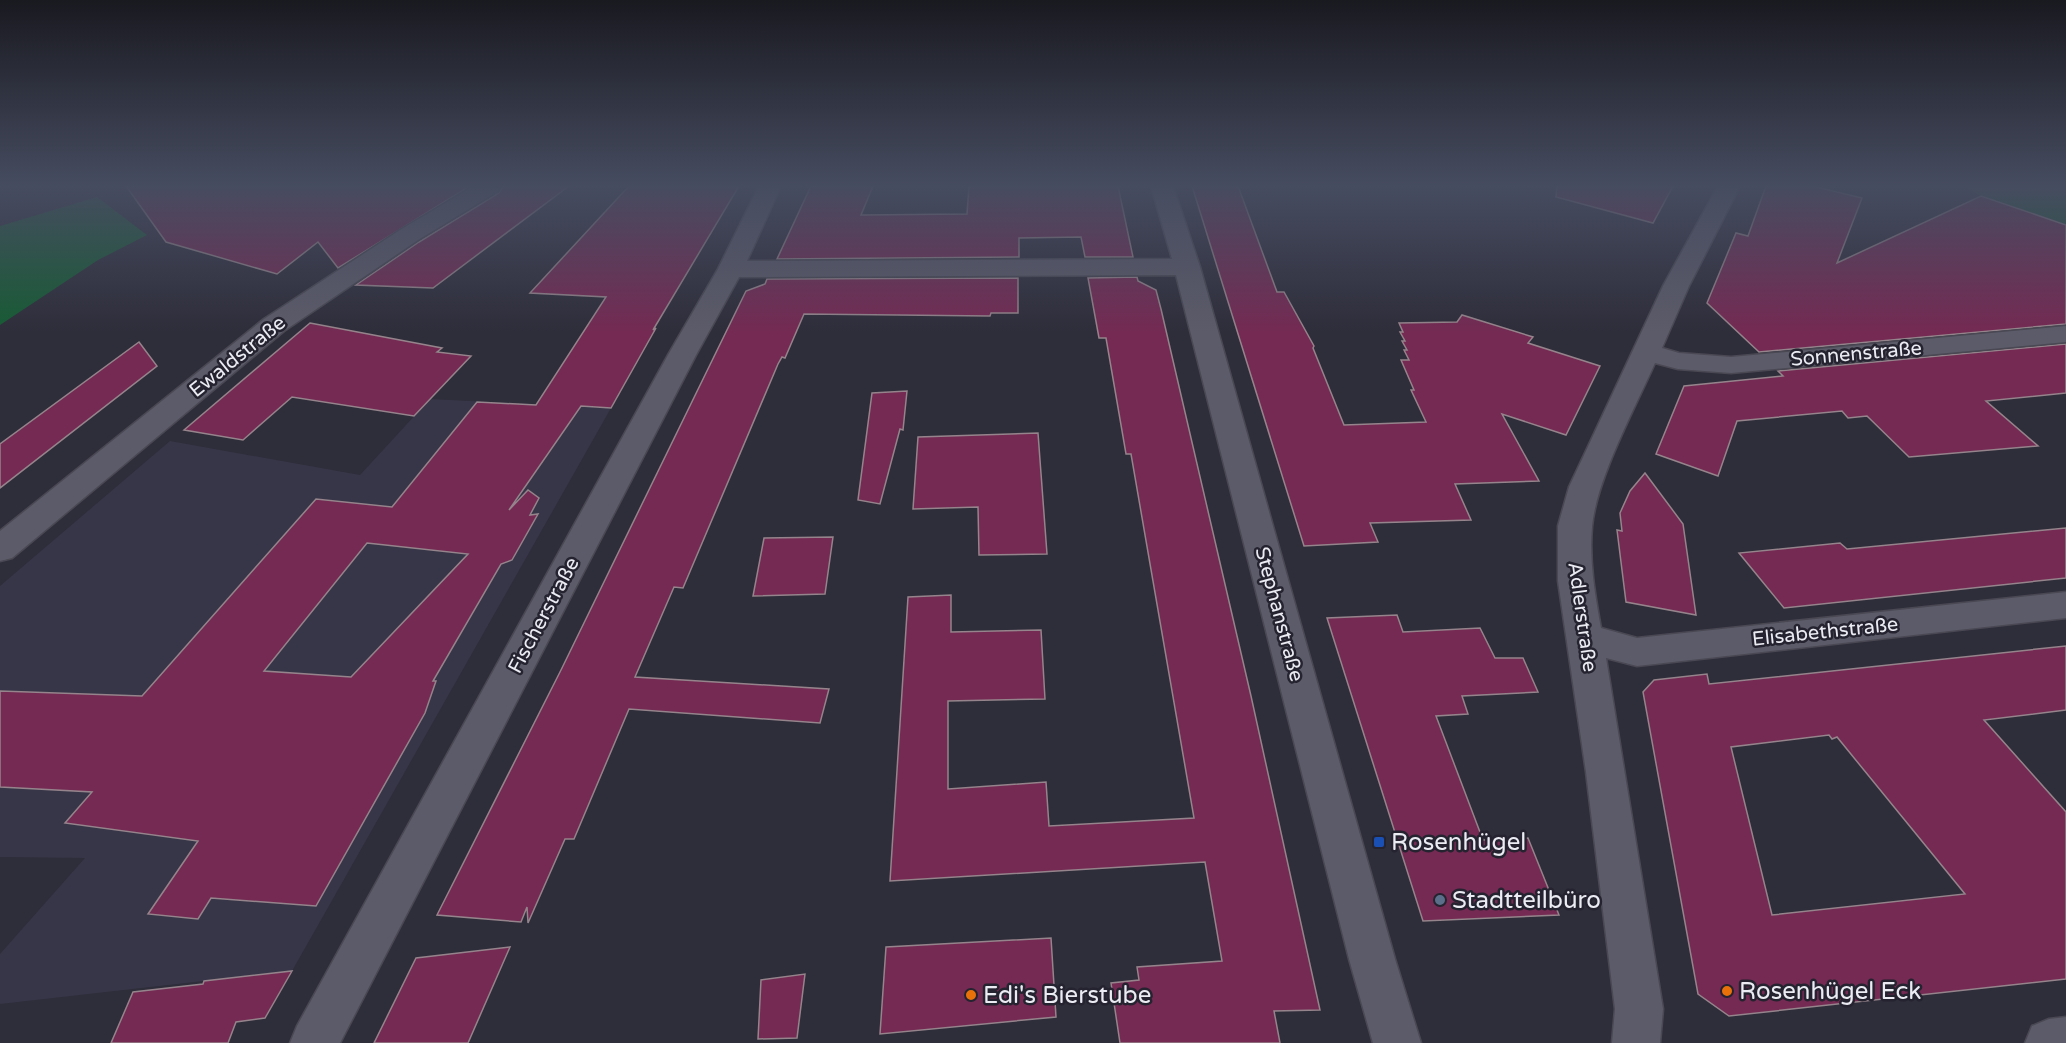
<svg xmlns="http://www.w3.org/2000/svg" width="2066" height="1043" viewBox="0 0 2066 1043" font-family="'Varela Round',sans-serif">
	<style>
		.built { fill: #373648 }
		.green { fill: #175b34 }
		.building { fill: #742a53; stroke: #95848b; stroke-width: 1.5; fill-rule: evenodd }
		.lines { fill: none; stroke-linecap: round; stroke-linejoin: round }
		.minor-casing { stroke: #494853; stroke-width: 3 }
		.minor { fill: #5c5b69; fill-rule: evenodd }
		.transit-dot { fill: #1a4fb4; stroke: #24232f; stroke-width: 2 }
		.service-dot { fill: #5c6f8a; stroke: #24232f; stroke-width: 2 }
		.food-dot { fill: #e8710a; stroke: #24232f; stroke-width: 2 }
		.labels { text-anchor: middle; stroke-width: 5; stroke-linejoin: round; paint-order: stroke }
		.street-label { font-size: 20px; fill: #ebebf3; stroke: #24232f }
		.near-poi-label { font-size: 24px; fill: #ebebf3; stroke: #24232f; text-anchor: start }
	</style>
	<rect width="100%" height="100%" fill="#2e2d3a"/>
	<path class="built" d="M 430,399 L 611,408 L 292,971 L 0,1004 L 0,954 L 85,858 L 0,857 L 0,586 L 170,441 L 360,475 Z"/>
	<g class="green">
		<path d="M 1964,186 L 2066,186 L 2066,224 L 1979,195 Z"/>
		<path d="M 97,197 L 147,235 L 98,260 L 0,325 L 0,226 Z"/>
	</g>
	<g class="building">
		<path d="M 126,186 L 470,186 L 338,268 L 318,242 L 277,274 L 166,242 Z"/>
		<path d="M 503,186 L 569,186 L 433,288 L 356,285 L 419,242 L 499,193 Z"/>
		<path d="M 629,186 L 739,186 L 653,330 L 656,328 L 611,408 L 581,406 L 509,510 L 528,490 L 539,498 L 530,515 L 538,514 L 512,560 L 501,564 L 433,681 L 436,681 L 425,713 L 316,906 L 211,898 L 198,919 L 148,914 L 198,841 L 65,823 L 92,792 L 0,787 L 0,691 L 142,696 L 316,499 L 392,507 L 477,402 L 536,405 L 606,297 L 530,293 ZM 367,543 L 468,554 L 351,677 L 264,671 Z"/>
		<path d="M 811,186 L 873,186 L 861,215 L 967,214 L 969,186 L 1118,186 L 1133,257 L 1085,257 L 1081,237 L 1019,238 L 1019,257 L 777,259 Z"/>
		<path d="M 1192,186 L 1238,186 L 1277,292 L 1284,292 L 1314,346 L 1313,348 L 1344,425 L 1426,422 L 1411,390 L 1414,390 L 1401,360 L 1409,360 L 1404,350 L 1407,350 L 1402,341 L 1405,341 L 1400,332 L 1403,332 L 1399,323 L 1457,322 L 1462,315 L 1533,337 L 1528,343 L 1600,366 L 1566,435 L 1502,414 L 1539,481 L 1455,484 L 1471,520 L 1370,523 L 1378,542 L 1304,546 Z"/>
		<path d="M 1557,186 L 1673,186 L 1653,223 L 1556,197 Z"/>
		<path d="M 1766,186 L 1812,186 L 1862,198 L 1837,263 L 1981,196 L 2066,225 L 2066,324 L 1759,352 L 1707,303 L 1736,233 L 1748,236 Z"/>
		<path d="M 1137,277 L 1138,281 L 1156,290 L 1161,309 L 1251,696 L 1320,1010 L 1274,1011 L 1280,1043 L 1120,1043 L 1111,983 L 1139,980 L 1137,967 L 1222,961 L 1205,862 L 890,881 L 908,597 L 951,595 L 951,632 L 1041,630 L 1045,699 L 948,701 L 948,789 L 1046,782 L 1049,826 L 1194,818 L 1131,454 L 1126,454 L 1106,338 L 1099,338 L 1088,278 Z"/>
		<path d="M 1018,278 L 1018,313 L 991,313 L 990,316 L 804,314 L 785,358 L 782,357 L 778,364 L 683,588 L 674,587 L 635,677 L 829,689 L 820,723 L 629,709 L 574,839 L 565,839 L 528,923 L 527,907 L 521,922 L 437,915 L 561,670 L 746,291 L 765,284 L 767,279 Z"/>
		<path d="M 310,323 L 442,348 L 437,352 L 471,356 L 414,416 L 292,397 L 243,440 L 184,430 Z"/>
		<path d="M 139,342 L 157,366 L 0,488 L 0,444 Z"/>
		<path d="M 2066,344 L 2066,393 L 1986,401 L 2038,446 L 1909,457 L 1867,416 L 1848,418 L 1842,411 L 1737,421 L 1718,476 L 1656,454 L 1684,386 L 1783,376 L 1778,371 Z"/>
		<path d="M 907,391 L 903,430 L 900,429 L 880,504 L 858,500 L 872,393 Z"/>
		<path d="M 1038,433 L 1047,554 L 979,555 L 978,507 L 913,509 L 918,437 Z"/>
		<path d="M 1645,473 L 1683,524 L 1696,615 L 1626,602 L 1617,530 L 1622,531 L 1620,513 L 1630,491 Z"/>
		<path d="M 2066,528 L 2066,578 L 1784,608 L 1739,553 L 1840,543 L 1847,549 Z"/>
		<path d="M 833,537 L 825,594 L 753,596 L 764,538 Z"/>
		<path d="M 1397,615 L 1403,632 L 1480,628 L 1495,658 L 1523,658 L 1538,692 L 1462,696 L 1468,714 L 1436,716 L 1483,840 L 1528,838 L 1559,915 L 1423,921 L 1327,618 Z"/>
		<path d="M 2066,646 L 2066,710 L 1984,720 L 2066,812 L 2066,979 L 1729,1016 L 1698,994 L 1643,692 L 1654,680 L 1707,674 L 1709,684 ZM 1829,735 L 1832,739 L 1837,737 L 1965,894 L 1772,915 L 1731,747 Z"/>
		<path d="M 1051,938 L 1056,1017 L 880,1034 L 886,947 Z"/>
		<path d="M 510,947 L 468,1043 L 374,1043 L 416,958 Z"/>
		<path d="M 292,971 L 265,1018 L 236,1022 L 228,1043 L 111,1043 L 133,992 L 203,984 L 204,981 Z"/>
		<path d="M 805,974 L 797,1038 L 758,1039 L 761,980 Z"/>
	</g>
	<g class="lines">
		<defs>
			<g id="minor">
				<path d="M 474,186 L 501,186 L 498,191 L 418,240 L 284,331 L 12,558 L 0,561 L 0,531 L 264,319 L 400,230 Z"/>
				<path d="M 759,186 L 781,186 L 747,261 L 1172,259 L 1151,186 L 1173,186 L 1200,267 L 1395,959 L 1421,1043 L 1373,1043 L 1349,959 L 1176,275 L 739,277 L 696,355 L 340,1043 L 290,1043 L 297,1026 L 668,355 L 718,269 Z"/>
				<path d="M 1718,186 L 1740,186 L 1689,286 L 1662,348 L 1679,353 L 1731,357 L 2066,326 L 2066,342 L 1731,373 L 1678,369 L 1655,363 C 1635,408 1596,480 1592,527 C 1589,561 1595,595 1601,628 L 1637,638 L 2066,592 L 2066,618 L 1637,666 L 1606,658 L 1663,1009 L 1660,1043 L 1612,1043 L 1615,1009 L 1586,772 L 1558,581 L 1558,526 L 1569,487 L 1585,453 L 1663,286 Z"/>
				<path d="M 2066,1017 L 2066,1043 L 2025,1043 L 2032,1026 L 2049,1019 Z"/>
			</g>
		</defs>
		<use href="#minor" class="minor-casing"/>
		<use href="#minor" class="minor"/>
	</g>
	<linearGradient id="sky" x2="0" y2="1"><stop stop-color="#191920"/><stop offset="0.56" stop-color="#464c60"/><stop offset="1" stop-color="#464c60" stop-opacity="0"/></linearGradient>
	<rect width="2066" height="332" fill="url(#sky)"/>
	<rect class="transit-dot" x="1373" y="836" width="12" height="12" rx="3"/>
	<circle class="service-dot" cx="1440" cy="900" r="6"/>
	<g class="food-dot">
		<circle cx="1727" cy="991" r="6"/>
		<circle cx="971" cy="995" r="6"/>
	</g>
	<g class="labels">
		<g class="street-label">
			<text transform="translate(1856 353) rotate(-5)" y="7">Sonnenstraße</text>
			<text transform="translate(237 356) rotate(-39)" y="7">Ewaldstraße</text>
			<text transform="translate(1280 614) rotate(75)" y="7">Stephanstraße</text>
			<text transform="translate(543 615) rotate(-62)" y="7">Fischerstraße</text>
			<text transform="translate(1583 617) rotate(82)" y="7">Adlerstraße</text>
			<text transform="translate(1825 631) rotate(-6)" y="7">Elisabethstraße</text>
		</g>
		<g class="near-poi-label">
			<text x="1391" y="850">Rosenhügel</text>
			<text x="1452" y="908">Stadtteilbüro</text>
			<text x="1739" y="999">Rosenhügel Eck</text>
			<text x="983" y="1003">Edi's Bierstube</text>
		</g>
	</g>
</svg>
